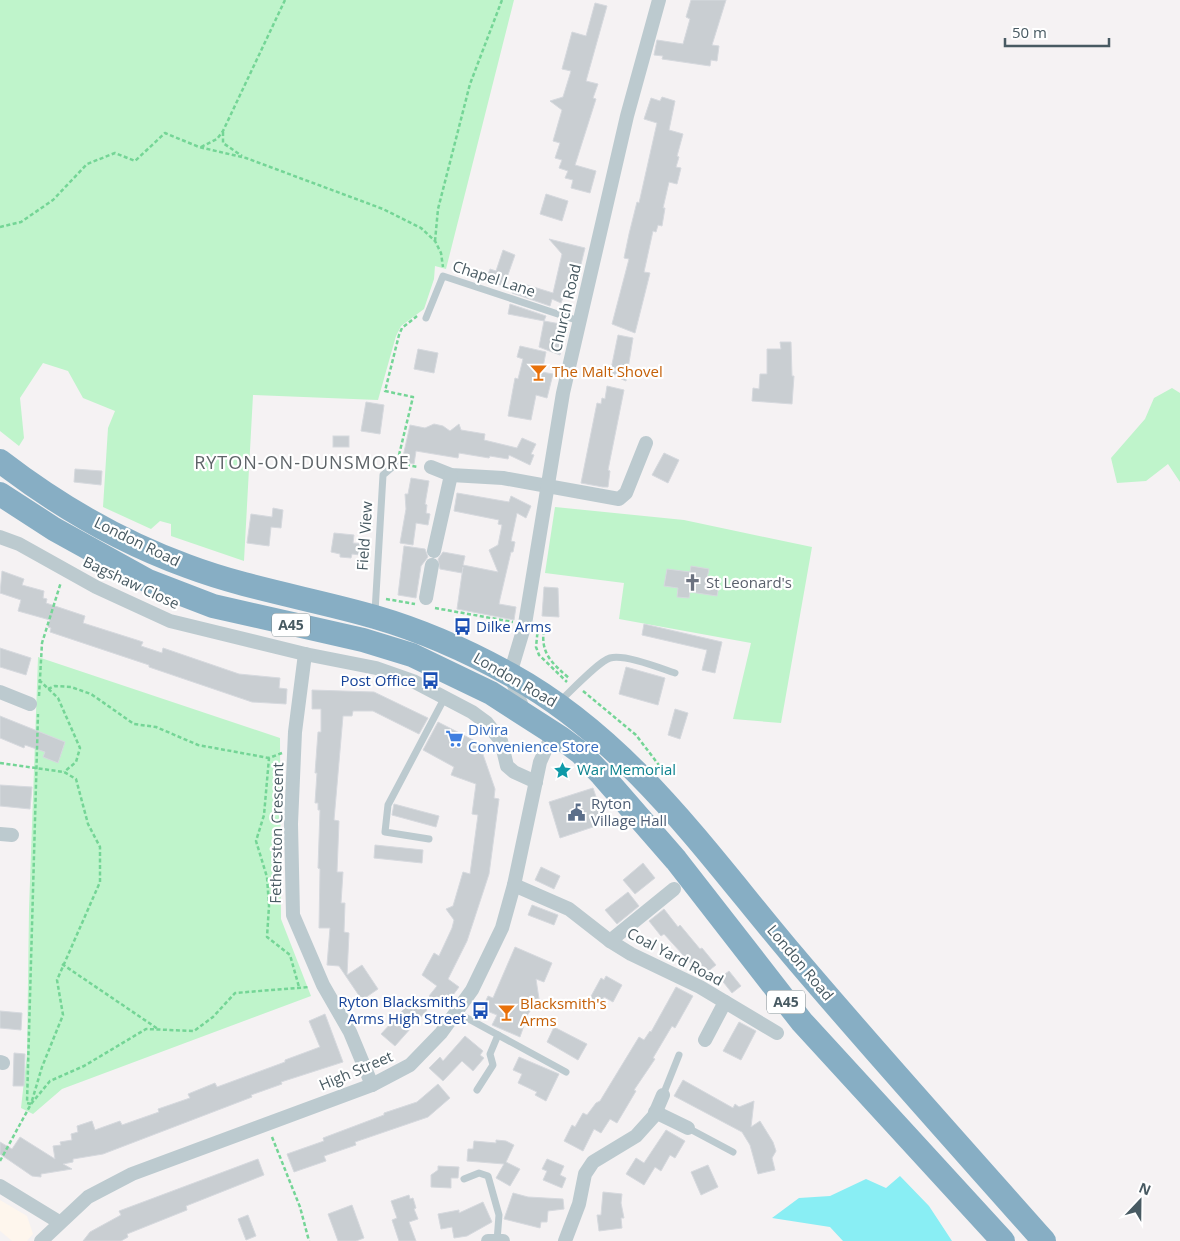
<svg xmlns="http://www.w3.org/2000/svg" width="1180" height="1241" viewBox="0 0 1180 1241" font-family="'Open Sans',sans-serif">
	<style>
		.commercial { fill: #fef6ed }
		.green { fill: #bff4cb }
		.water { fill: #89eef4 }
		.building { fill: #c9ced2; stroke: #d6d9de }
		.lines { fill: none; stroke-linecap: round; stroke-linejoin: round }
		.path { stroke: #74d596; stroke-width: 2.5; stroke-dasharray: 4 2.5; stroke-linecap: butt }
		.lane { stroke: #bccacf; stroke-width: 7 }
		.street { stroke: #bccacf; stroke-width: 14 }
		.highway { stroke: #87aec4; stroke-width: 24 }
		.labels { text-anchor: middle; stroke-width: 4.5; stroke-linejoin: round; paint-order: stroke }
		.shield { fill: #fff; stroke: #7f8c91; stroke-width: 1 }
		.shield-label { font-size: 14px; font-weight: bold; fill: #485a62 }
		.street-label { font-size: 15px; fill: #485a62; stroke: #fff }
		.food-label { font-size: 15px; fill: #c56008; stroke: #fff; text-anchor: start }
		.worship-label { font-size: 15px; fill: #5b616d; stroke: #fff; text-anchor: start }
		.transit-label { font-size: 15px; fill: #164399; stroke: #fff; text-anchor: end }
		.shop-label { font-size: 15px; fill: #366cbe; stroke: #fff; text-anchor: start }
		.culture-label { font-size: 15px; fill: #0d838f; stroke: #fff; text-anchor: start }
		.service-label { font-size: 15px; fill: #4e5e75; stroke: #fff; text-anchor: start }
		.quarter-label { font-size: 18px; letter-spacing: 1px; fill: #5e6468; stroke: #fff }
	</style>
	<rect width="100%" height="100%" fill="#f5f2f3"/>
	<path class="commercial" d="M 0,1200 L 27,1216 L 33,1234 L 27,1241 L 12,1241 L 0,1231 Z"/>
	<g class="green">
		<path d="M 0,0 L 514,0 L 446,269 L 435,266 L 434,279 L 424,309 L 401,326 L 396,336 L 378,400 L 253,395 L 244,561 L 171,536 L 171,524 L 160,521 L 151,529 L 103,507 L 108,428 L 115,411 L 83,398 L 68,371 L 43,363 L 20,398 L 24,438 L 19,446 L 0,431 Z"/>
		<path d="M 1172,388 L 1180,393 L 1180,482 L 1168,464 L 1146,481 L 1117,483 L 1111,458 L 1145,419 L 1154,398 Z"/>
		<path d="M 555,507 L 684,520 L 812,547 L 781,723 L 733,719 L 751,643 L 619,619 L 624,583 L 545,573 Z"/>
		<path d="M 38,657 L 280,738 L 281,919 L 311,996 L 62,1089 L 33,1114 L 21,1108 L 27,1054 L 29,909 Z"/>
	</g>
	<path class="water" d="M 900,1176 L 929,1206 L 952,1241 L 843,1241 L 830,1227 L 772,1218 L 799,1198 L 830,1196 L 866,1179 L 886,1188 Z"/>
	<g class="building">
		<path d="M 691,0 L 726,0 L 712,45 L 719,46 L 717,61 L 711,60 L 710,66 L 662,59 L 663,56 L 654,55 L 657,40 L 683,44 L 690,19 L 686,17 Z"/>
		<path d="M 595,3 L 607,6 L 586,81 L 598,84 L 593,98 L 596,99 L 575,165 L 596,171 L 590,193 L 571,188 L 573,180 L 565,178 L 568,171 L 559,168 L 562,160 L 555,158 L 560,143 L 553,141 L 562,110 L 550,101 L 563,97 L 571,71 L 562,69 L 572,32 L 586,36 Z"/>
		<path d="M 662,97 L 675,101 L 669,130 L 683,134 L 677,156 L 679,157 L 676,167 L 681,168 L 677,184 L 669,182 L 663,208 L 665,208 L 662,226 L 658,225 L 656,232 L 653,231 L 644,272 L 650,273 L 635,333 L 612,324 L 629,259 L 624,258 L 629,234 L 637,202 L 639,203 L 657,123 L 644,119 L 651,98 L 660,101 Z"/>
		<path d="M 546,194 L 568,201 L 562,221 L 540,214 Z"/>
		<path d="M 549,239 L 585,248 L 575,289 L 567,287 L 561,303 L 552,299 L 550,306 L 512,293 L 514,281 L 553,293 L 562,254 Z"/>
		<path d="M 503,250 L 515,255 L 504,286 L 486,280 L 490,269 L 496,271 Z"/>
		<path d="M 510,304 L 546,316 L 544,321 L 508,314 Z"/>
		<path d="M 544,321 L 566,325 L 560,355 L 539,347 Z"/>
		<path d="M 618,335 L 633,338 L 626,381 L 610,374 Z"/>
		<path d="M 780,342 L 791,342 L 792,376 L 794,376 L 792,404 L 752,401 L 753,388 L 759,389 L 760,374 L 767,374 L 767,349 L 781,349 Z"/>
		<path d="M 520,346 L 546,352 L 542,372 L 553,374 L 547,398 L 536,395 L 531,420 L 508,416 L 515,378 L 518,379 L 523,359 L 517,357 Z"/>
		<path d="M 418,349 L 438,353 L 434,373 L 414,369 Z"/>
		<path d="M 607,386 L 624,390 L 608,470 L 610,471 L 608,487 L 603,487 L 581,483 L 597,403 L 601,404 L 602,398 L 605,399 Z"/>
		<path d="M 366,402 L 384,405 L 380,434 L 361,431 Z"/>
		<path d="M 434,424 L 443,426 L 450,431 L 459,424 L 461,430 L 485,434 L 484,440 L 517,448 L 522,438 L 536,444 L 531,454 L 534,455 L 530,465 L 509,455 L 508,459 L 490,456 L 489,458 L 459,453 L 458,458 L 416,451 L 414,464 L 402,461 L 410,425 L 425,428 Z"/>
		<rect x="333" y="436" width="16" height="11"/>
		<path d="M 664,453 L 679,460 L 668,483 L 652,475 Z"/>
		<path d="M 75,469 L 102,471 L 101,485 L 74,482 Z"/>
		<path d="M 411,478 L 429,481 L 425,504 L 427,505 L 426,513 L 430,514 L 428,525 L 416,523 L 413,545 L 400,543 L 406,509 L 405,494 L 408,494 Z"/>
		<path d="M 457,493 L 509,502 L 511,496 L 531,506 L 526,518 L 517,513 L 511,541 L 515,542 L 513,552 L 511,552 L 500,599 L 499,604 L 516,607 L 514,620 L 457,609 L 463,567 L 462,573 L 440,569 L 438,559 L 443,552 L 465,556 L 463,565 L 498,572 L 489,550 L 498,545 L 502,525 L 498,524 L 499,520 L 454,511 Z"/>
		<path d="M 273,508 L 283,510 L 281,528 L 271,527 L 269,546 L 247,543 L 251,514 L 272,517 Z"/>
		<path d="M 334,533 L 354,535 L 353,543 L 369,544 L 368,556 L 352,554 L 351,558 L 340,557 L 340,554 L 331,552 Z"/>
		<path d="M 404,546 L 425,549 L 428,557 L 421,566 L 416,598 L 398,595 Z"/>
		<path d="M 691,566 L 709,569 L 707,578 L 720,580 L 717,596 L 690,592 L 689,598 L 677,597 L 678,588 L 664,586 L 667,569 L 690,572 Z"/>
		<path d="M 2,571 L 24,579 L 22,585 L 44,591 L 43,598 L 47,599 L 46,603 L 85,616 L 83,623 L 143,642 L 141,646 L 162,653 L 163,648 L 239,674 L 280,678 L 279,688 L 287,689 L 286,704 L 252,702 L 149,667 L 149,665 L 50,632 L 51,628 L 48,627 L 50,620 L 18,611 L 21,600 L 0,593 Z"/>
		<path d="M 544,587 L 558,588 L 559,617 L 542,616 Z"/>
		<path d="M 644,624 L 722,642 L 715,673 L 702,670 L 707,650 L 642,635 Z"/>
		<path d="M 0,648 L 31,658 L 26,675 L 0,667 Z"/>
		<path d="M 626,667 L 665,678 L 658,705 L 619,694 Z"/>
		<path d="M 312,690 L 374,692 L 428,718 L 419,734 L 373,711 L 353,711 L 352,716 L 343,716 L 334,820 L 339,821 L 337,872 L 343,872 L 341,903 L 345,903 L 344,932 L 349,933 L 347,975 L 362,965 L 378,989 L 362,1000 L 339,966 L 327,965 L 330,928 L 319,928 L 320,869 L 318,868 L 320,810 L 318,810 L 318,803 L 315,803 L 317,773 L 315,773 L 318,732 L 321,732 L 321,709 L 312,709 Z"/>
		<path d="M 675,709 L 688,713 L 680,739 L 668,735 Z"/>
		<path d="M 0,716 L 65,742 L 58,763 L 43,757 L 45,752 L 25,745 L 24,748 L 0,738 Z"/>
		<path d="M 438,722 L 479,743 L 495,789 L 494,798 L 499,799 L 489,874 L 467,941 L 448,979 L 459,987 L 444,1007 L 429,996 L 437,986 L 422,975 L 434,953 L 439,956 L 452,928 L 454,920 L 446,909 L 453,906 L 463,872 L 470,874 L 478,815 L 472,814 L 476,784 L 451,775 L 454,767 L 423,750 Z"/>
		<path d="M 0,785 L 32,787 L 30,809 L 0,806 Z"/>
		<path d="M 593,788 L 605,823 L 560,838 L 549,802 Z"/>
		<path d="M 394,804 L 439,816 L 436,827 L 392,815 Z"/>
		<path d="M 375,845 L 423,850 L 422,863 L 374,858 Z"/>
		<path d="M 643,863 L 655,878 L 635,894 L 623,880 Z"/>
		<path d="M 541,867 L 560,876 L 554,889 L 535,880 Z"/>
		<path d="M 628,892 L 639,906 L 617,924 L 605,910 Z"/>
		<path d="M 532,905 L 558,915 L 554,925 L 528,915 Z"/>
		<path d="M 664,909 L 678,927 L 680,925 L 700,949 L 702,948 L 716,965 L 702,976 L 664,934 L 661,936 L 649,921 Z"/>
		<path d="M 515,947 L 552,963 L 544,982 L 536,979 L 539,999 L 528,1014 L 520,1037 L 492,1025 L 497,1015 L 482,1009 L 488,996 L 493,998 Z"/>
		<path d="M 729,971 L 741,986 L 732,993 L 720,978 Z"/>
		<path d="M 606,976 L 622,985 L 613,1002 L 604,997 L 600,1005 L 589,1000 L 601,978 L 604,980 Z"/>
		<path d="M 676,987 L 693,996 L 675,1028 L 672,1026 L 653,1058 L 655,1059 L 634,1090 L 636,1091 L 617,1123 L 610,1119 L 601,1133 L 594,1129 L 583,1151 L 564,1141 L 572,1125 L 575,1127 L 583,1113 L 587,1115 L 596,1103 L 600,1101 L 639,1037 L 644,1040 L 650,1031 L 651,1032 Z"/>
		<path d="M 414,998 L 427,1010 L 395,1046 L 381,1034 Z"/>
		<path d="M 0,1011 L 22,1013 L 21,1030 L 0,1028 Z"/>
		<path d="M 325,1014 L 343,1062 L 281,1082 L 282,1084 L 251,1095 L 252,1097 L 103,1154 L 73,1159 L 73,1162 L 63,1164 L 72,1169 L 41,1174 L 41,1177 L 32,1176 L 0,1154 L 0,1142 L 12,1149 L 20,1137 L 55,1159 L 53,1146 L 61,1145 L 60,1142 L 72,1140 L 71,1134 L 78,1132 L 77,1126 L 92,1121 L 95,1130 L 120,1121 L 122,1125 L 159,1112 L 158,1109 L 190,1098 L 188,1094 L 215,1083 L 217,1087 L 285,1062 L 285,1060 L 320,1047 L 309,1021 Z"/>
		<path d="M 739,1022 L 756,1031 L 741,1060 L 723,1051 Z"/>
		<path d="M 554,1027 L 587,1044 L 578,1060 L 547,1042 Z"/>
		<path d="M 465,1036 L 483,1051 L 480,1055 L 484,1058 L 473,1071 L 462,1061 L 443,1081 L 429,1068 L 440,1057 L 443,1061 Z"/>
		<path d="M 14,1053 L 25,1054 L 24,1086 L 13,1086 Z"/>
		<path d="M 519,1057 L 559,1074 L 546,1101 L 535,1095 L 537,1092 L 518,1083 L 522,1074 L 513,1070 Z"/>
		<path d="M 683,1080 L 733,1108 L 735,1104 L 739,1107 L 754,1101 L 751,1127 L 760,1121 L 773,1142 L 776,1151 L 772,1158 L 775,1170 L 758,1174 L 750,1145 L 742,1132 L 674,1096 Z"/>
		<path d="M 438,1084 L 450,1098 L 428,1117 L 355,1142 L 356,1145 L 324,1156 L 326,1161 L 294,1172 L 287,1154 L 324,1141 L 323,1138 L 384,1115 L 384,1113 L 417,1102 Z"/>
		<path d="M 666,1130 L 685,1141 L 675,1158 L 670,1155 L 661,1171 L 655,1167 L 644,1185 L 626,1174 L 636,1158 L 644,1163 Z"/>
		<path d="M 496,1140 L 506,1141 L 514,1145 L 506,1162 L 520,1169 L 510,1186 L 496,1178 L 504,1164 L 467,1161 L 468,1149 L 473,1149 L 474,1141 L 496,1143 Z"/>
		<path d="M 258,1159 L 264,1175 L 186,1206 L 187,1210 L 127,1234 L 128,1237 L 121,1241 L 83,1241 L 90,1232 L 121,1215 L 119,1211 Z"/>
		<path d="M 547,1159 L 564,1166 L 560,1175 L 566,1178 L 562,1188 L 543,1180 L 547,1171 L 542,1169 Z"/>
		<path d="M 708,1165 L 718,1187 L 701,1195 L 691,1172 Z"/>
		<path d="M 438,1166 L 459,1167 L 458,1178 L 451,1178 L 451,1188 L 431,1187 L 431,1175 L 438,1170 Z"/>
		<path d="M 603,1192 L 622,1194 L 621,1203 L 624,1218 L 621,1218 L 622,1228 L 599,1231 L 597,1215 L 601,1215 Z"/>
		<path d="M 513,1193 L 528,1197 L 563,1199 L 564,1209 L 548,1211 L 547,1222 L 541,1222 L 540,1228 L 504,1219 Z"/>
		<path d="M 409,1195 L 410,1199 L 413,1198 L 416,1208 L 414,1209 L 418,1219 L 409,1222 L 416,1241 L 399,1241 L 392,1220 L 397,1218 L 391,1201 Z"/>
		<path d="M 483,1202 L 492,1222 L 467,1236 L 454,1238 L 452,1227 L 441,1229 L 438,1214 L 459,1210 L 459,1213 Z"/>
		<path d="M 352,1205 L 364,1238 L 356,1241 L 338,1241 L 328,1214 Z"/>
		<path d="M 248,1215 L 256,1236 L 246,1240 L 238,1219 Z"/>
	</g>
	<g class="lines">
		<g class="path">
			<path d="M 223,132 L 223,143 L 242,156"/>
			<path d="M 201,147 L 217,139 L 223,131 L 285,0"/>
			<path d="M 0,227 L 21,222 L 53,200 L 87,164 L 115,153 L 135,161 L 165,133 L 199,147 L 246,158 L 383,209 L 421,228 L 435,241 L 441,253 L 443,267"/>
			<path d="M 435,241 L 438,209 L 470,84 L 502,0"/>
			<path d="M 399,455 L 413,397 L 385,391 L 399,335 L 402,328 L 417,316"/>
			<path d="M 406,465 L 418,467"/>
			<path d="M 386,599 L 415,604"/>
			<path d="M 435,608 L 513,622"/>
			<path d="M 538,627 L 536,647 L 539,655 L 567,682"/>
			<path d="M 540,627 L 544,628 C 540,654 552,663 570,679"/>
			<path d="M 39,680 L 58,698 L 80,748 L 76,762 L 64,772"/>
			<path d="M 48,689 L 55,686 L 71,687 L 91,694 L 134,724 L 156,727 L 198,745 L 269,758"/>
			<path d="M 583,691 L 636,735 L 668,777"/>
			<path d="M 39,696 L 42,643 L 61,582"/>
			<path d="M 282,753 L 269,758 L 264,815 L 256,841 L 267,877 L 269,906 L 267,937 L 290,955 L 299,987"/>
			<path d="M 0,763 L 64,772 L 76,779 L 88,824 L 100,847 L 100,882 L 57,980 L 63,1015 L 42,1067 L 31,1104"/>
			<path d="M 62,964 L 158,1029"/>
			<path d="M 31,1104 L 27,1103 L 38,714"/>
			<path d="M 272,1137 L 300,1207 L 309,1241"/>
			<path d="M 0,1161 L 31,1104 L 50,1081 L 84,1066 L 146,1029 L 194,1031 L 213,1017 L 235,993 L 309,987"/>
		</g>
		<g class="lane">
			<path d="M 426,318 L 443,276 L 579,321"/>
			<path d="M 375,612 L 383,475 L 397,463"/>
			<path d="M 560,701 C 570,692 599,661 610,658 C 625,654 660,668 675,673"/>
			<path d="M 429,839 L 385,832 L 388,805 L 445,697"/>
			<path d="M 456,1012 L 566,1072"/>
			<path d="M 477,1090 L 493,1065 L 490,1054 L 498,1035"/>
			<path d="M 663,1095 L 679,1055"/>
			<path d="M 688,1128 L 733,1152"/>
			<path d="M 464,1179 L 479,1173 L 488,1176 L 499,1215 L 497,1241"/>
		</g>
		<g class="street">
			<path d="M 431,467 L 451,475 L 503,478 L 619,499 L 626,493 L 646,443"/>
			<path d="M 0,537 L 19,544 L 96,587 L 170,621 L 305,654 L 376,668 L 413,681 L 472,712 L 487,723 L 501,741 L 507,766 L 514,772 L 536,782"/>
			<path d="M 434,551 L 451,475"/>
			<path d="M 426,598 L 432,565"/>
			<path d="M 305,654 L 295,732 L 291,824 L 293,915 L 323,985 L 350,1032 L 372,1085"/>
			<path d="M 0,692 L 30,704"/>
			<path d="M 524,712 L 510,674 L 525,624 L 563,393 L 627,116 L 659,0"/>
			<path d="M 0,834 L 12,835"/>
			<path d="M 514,885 L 569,909 L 610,941 L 631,954 L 700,987 L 777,1033"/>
			<path d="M 610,941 L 674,889"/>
			<path d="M 705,1040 L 725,1002"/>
			<path d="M 0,1062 L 3,1063"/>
			<path d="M 655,1112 L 688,1128"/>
			<path d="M 0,1186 L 59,1222"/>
			<path d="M 41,1241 L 88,1197 L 132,1174 L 372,1085 L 410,1065 L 441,1033 L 472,990 L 502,928 L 514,885 L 540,762 L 553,733"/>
			<path d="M 488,1241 L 503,1241"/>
			<path d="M 565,1241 L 579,1204 L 585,1174 L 593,1162 L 636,1136 L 654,1116 L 663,1095"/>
		</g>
		<g class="highway">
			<path d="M 0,461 C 56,504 121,542 187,566 C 248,589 313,599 375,617 C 423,631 468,651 511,675 C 630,741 705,851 791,953 C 873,1050 959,1145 1044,1241"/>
			<path d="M 0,494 L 54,529 L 148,581 L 213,606 L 363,640 L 412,655 L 491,693 L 561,738 L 581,753 L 602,775 L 676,860 L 802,1022 L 1003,1241"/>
		</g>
	</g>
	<defs>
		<symbol id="bar-bare" viewBox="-9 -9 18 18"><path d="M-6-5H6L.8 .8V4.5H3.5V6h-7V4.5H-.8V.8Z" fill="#e8710a" stroke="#fff" stroke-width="2.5" paint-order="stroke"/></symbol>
		<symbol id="church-bare" viewBox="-9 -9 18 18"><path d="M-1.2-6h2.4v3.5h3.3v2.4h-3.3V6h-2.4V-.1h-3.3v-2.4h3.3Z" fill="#6b7280" stroke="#fff" stroke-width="2.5" paint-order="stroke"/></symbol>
		<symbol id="bus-bare" viewBox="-9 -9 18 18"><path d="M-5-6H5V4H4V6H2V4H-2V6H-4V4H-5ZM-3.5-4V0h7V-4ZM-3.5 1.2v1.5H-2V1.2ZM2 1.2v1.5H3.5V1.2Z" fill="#1a4fb4" stroke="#fff" stroke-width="2.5" paint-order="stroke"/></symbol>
		<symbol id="supermarket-bare" viewBox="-9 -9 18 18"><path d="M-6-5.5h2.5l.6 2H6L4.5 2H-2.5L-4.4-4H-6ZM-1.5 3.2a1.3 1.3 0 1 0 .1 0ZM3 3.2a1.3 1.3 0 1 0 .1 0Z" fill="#3f7fe0" stroke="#fff" stroke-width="2.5" paint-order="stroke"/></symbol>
		<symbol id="sight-bare" viewBox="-9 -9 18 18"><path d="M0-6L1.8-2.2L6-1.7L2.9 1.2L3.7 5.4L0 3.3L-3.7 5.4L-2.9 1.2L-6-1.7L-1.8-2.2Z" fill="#0f9aa8" stroke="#fff" stroke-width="2.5" paint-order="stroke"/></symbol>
		<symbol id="civic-bare" viewBox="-9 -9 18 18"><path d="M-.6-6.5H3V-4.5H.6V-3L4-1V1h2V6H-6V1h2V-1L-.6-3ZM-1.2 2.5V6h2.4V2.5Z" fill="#5c6f8a" stroke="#fff" stroke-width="2.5" paint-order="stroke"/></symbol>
	</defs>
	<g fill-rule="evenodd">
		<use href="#bar-bare" x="526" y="360" width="25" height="25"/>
		<use href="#church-bare" x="680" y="570" width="25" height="25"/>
		<use href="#bus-bare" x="450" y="614" width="25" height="25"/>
		<use href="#bus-bare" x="418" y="668" width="25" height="25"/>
		<use href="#supermarket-bare" x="442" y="726" width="25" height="25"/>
		<use href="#sight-bare" x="550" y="758" width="25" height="25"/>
		<use href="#civic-bare" x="564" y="800" width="25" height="25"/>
		<use href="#bus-bare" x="468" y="998" width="25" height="25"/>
		<use href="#bar-bare" x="494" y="1000" width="25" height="25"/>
	</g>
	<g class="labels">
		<g class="shield">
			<rect x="272" y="613.5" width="38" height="23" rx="4"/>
			<rect x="767" y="990.5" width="38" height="23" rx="4"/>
		</g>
		<g class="shield-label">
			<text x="291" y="630">A45</text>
			<text x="786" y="1007">A45</text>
		</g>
		<g class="street-label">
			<text transform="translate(494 279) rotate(18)" y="5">Chapel Lane</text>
			<text transform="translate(566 308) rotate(-77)" y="5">Church Road</text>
			<text transform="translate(365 536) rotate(-86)" y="5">Field View</text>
			<text transform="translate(137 542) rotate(26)" y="5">London Road</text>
			<text transform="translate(131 583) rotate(25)" y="5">Bagshaw Close</text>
			<text transform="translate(515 680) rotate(30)" y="5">London Road</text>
			<text transform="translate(277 833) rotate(-89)" y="5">Fetherston Crescent</text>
			<text transform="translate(675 957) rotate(28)" y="5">Coal Yard Road</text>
			<text transform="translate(800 963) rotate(50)" y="5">London Road</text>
			<text transform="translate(356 1071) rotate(-23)" y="5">High Street</text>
		</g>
		<g class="food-label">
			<text x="552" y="377">The Malt Shovel</text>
			<text x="520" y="1009">Blacksmith's<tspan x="520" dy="17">Arms</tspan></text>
		</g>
		<g class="worship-label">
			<text x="706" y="588">St Leonard's</text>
		</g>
		<g class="transit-label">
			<text x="476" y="632" text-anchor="start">Dilke Arms</text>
			<text x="416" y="686">Post Office</text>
			<text x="466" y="1007">Ryton Blacksmiths<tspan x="466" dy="17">Arms High Street</tspan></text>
		</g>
		<g class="shop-label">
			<text x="468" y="735">Divira<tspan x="468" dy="17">Convenience Store</tspan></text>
		</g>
		<g class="culture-label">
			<text x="577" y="775">War Memorial</text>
		</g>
		<g class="service-label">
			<text x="591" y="809">Ryton<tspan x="591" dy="17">Village Hall</tspan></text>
		</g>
		<g class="quarter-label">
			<text x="302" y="469">RYTON-ON-DUNSMORE</text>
		</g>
	</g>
	<g transform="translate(1140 1201) rotate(22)" stroke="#ffffff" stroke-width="4" paint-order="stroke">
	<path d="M0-4L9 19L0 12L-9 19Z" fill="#485a62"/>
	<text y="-8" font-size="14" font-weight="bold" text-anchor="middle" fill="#485a62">N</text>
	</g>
	<path d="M1005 38v8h104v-8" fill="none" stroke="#485a62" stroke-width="2.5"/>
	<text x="1012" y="38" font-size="15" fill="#485a62" stroke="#ffffff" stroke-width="4" paint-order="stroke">50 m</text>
</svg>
